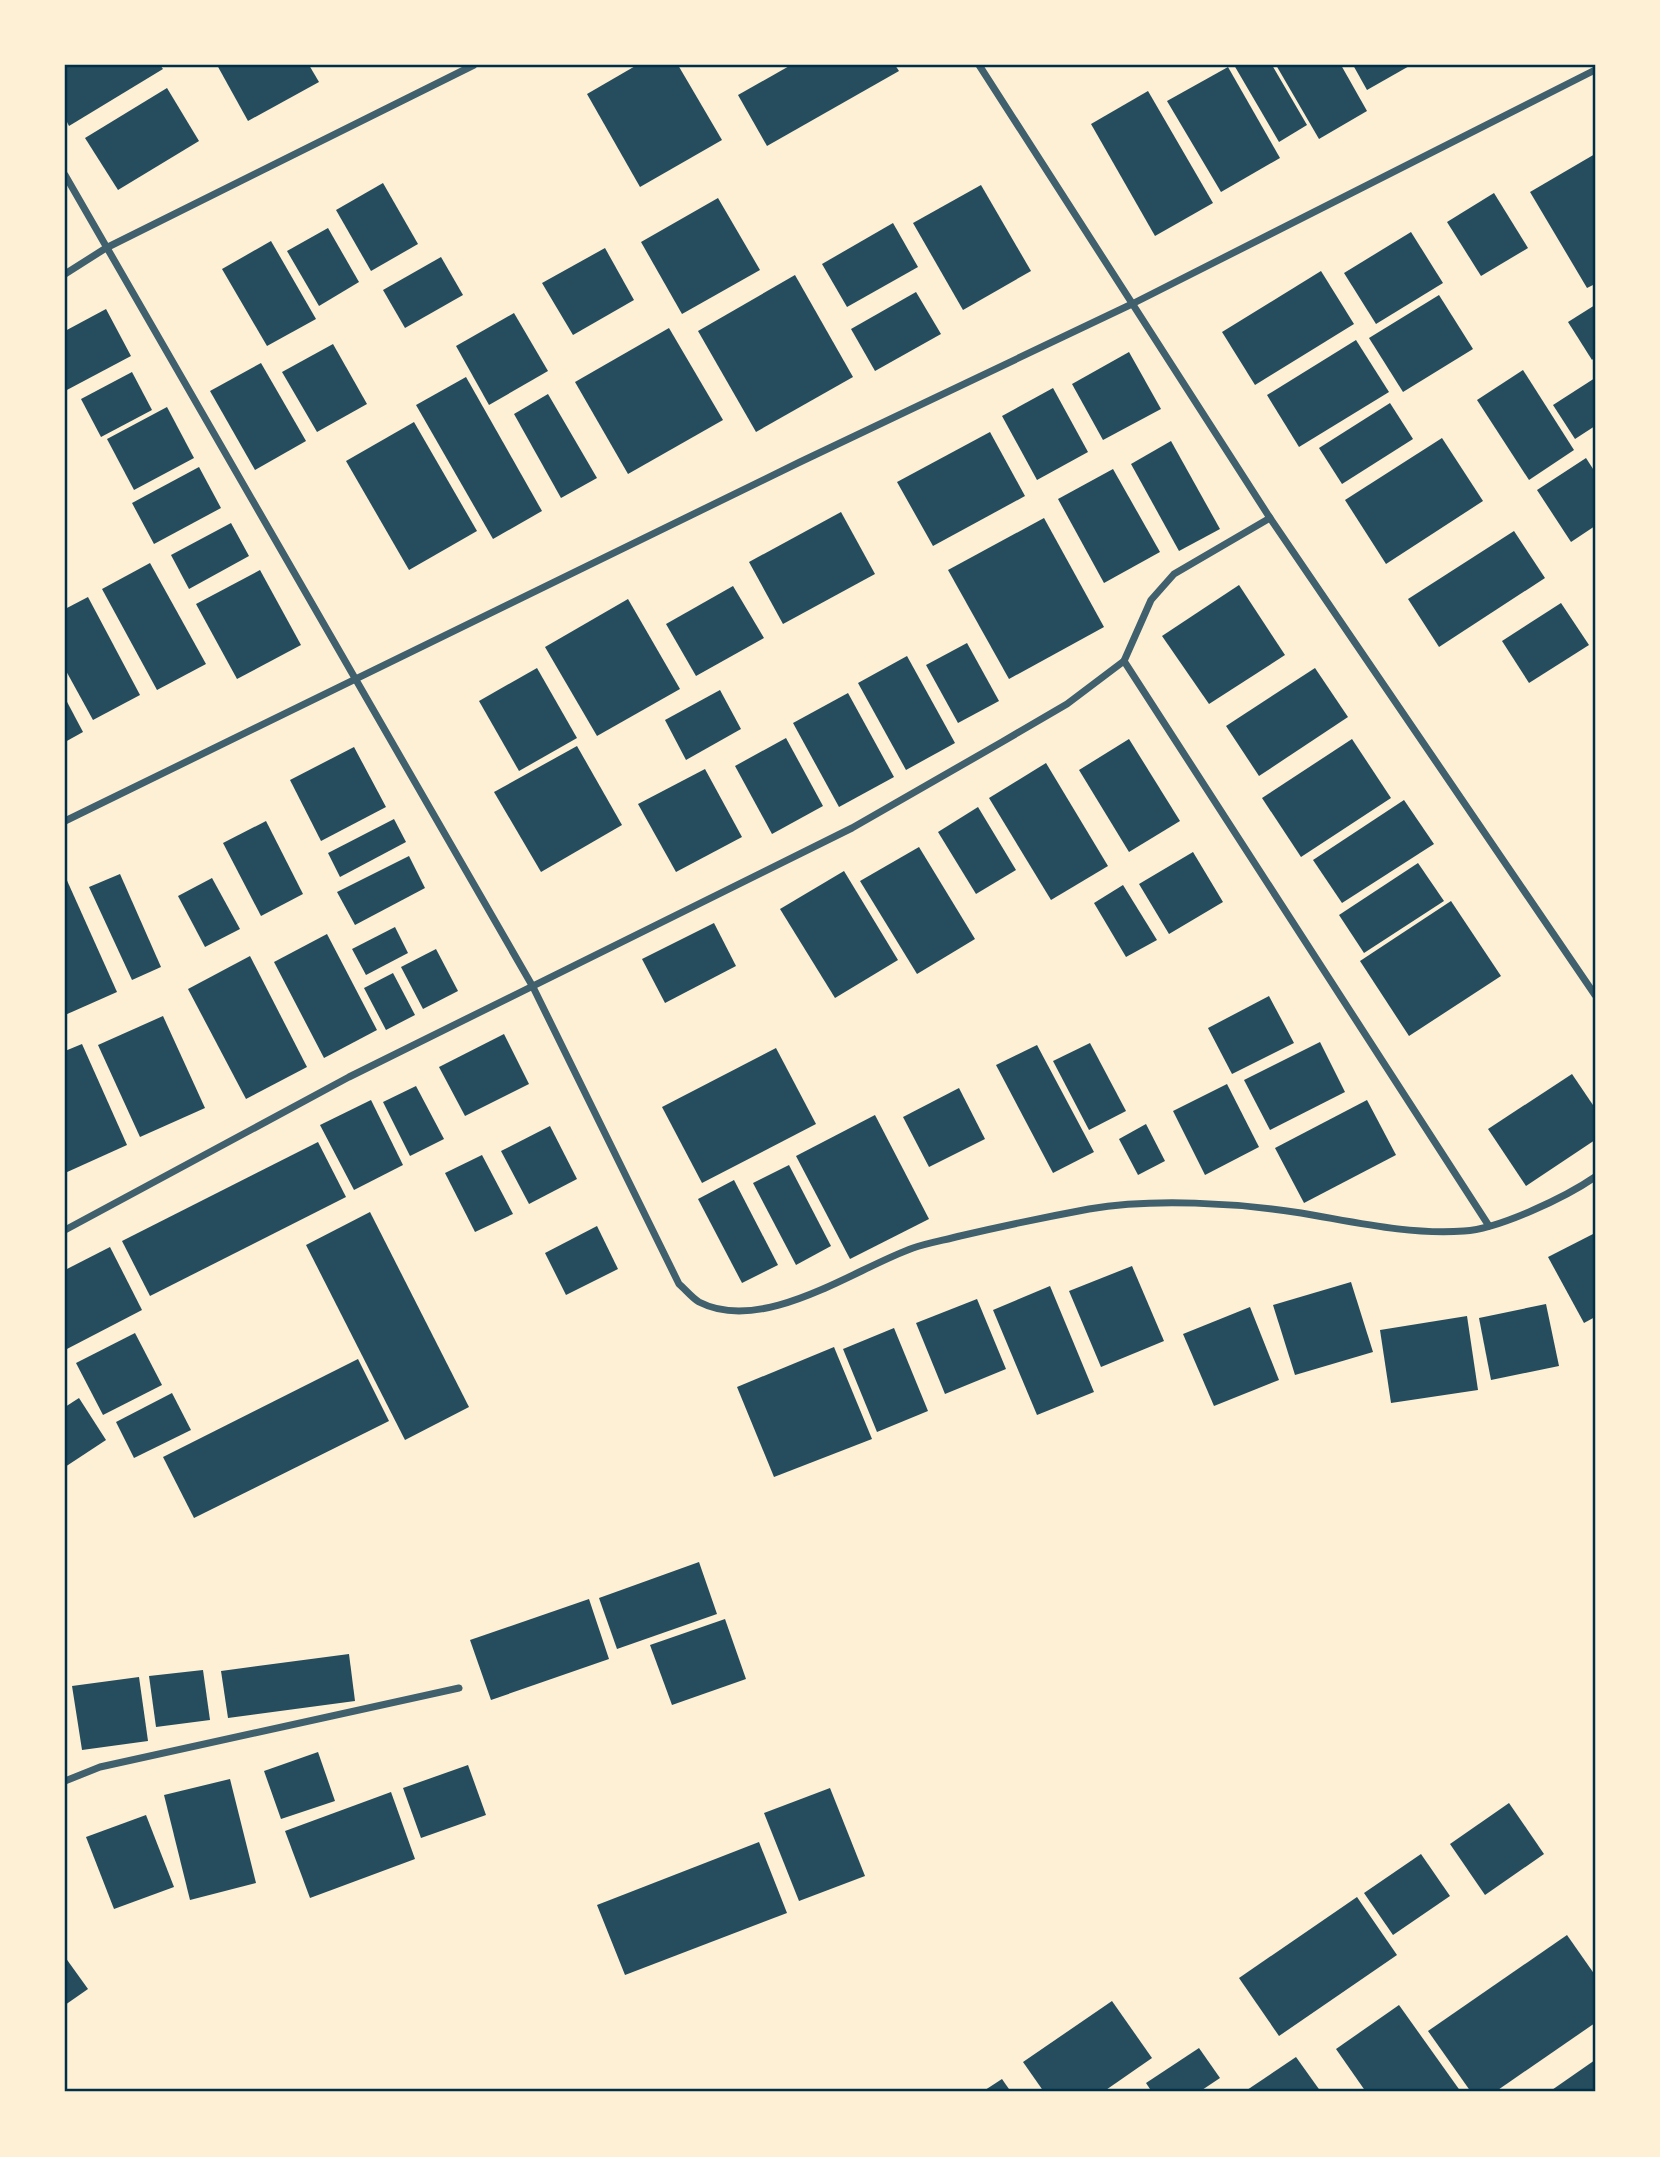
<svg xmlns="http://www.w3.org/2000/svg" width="1660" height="2157" viewBox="0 0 1660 2157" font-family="'Space Grotesk',sans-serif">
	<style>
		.building { fill: #264d5e }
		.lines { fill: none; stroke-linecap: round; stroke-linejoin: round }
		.minor { stroke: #3f606c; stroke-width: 7 }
		.neatline { fill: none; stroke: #003049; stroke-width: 2.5 }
	</style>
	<rect width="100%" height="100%" fill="#fdf0d5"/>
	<g class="building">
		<path d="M 65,65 L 160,65 L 163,69 L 69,126 L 65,118 Z"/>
		<path d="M 217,65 L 309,65 L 319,82 L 248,121 Z"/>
		<path d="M 637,65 L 678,65 L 722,140 L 640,187 L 587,94 Z"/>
		<path d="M 791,65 L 895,65 L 899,71 L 767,146 L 738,95 Z"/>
		<path d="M 1234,65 L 1272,65 L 1307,125 L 1279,142 Z"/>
		<path d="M 1276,65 L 1341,65 L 1367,111 L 1319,139 Z"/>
		<path d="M 1353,65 L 1411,65 L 1367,90 Z"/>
		<path d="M 1228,67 L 1280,158 L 1221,192 L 1167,101 Z"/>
		<path d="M 167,88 L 199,141 L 118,190 L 85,138 Z"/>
		<path d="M 1148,91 L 1213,203 L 1155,236 L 1091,124 Z"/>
		<path d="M 1595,154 L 1595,284 L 1587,288 L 1530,192 Z"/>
		<path d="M 383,183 L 418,244 L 371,271 L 336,210 Z"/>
		<path d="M 981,185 L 1031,271 L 963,310 L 913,223 Z"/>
		<path d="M 1494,193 L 1528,248 L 1481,276 L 1447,222 Z"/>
		<path d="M 718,198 L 760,270 L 682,314 L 641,242 Z"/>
		<path d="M 893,223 L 918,267 L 847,307 L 822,264 Z"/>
		<path d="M 328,228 L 359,282 L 319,306 L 287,251 Z"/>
		<path d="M 1411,232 L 1443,283 L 1376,324 L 1344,273 Z"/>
		<path d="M 271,241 L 316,319 L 267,346 L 222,269 Z"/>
		<path d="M 605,248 L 634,300 L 573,335 L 542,283 Z"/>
		<path d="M 441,257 L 463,295 L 405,328 L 383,290 Z"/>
		<path d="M 1321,271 L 1354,324 L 1255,385 L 1222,332 Z"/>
		<path d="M 795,275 L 853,377 L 756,432 L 698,331 Z"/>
		<path d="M 916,292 L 941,334 L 875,371 L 851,329 Z"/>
		<path d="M 1439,295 L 1473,349 L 1403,392 L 1369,338 Z"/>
		<path d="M 1595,305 L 1595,357 L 1592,360 L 1568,322 Z"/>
		<path d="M 106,309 L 131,356 L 65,391 L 65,331 Z"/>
		<path d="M 514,313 L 548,371 L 489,405 L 456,346 Z"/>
		<path d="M 669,328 L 723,420 L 628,474 L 575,382 Z"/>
		<path d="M 1356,340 L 1389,392 L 1299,447 L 1267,395 Z"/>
		<path d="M 333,344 L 367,404 L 317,432 L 282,372 Z"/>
		<path d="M 1129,352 L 1161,409 L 1103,440 L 1072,384 Z"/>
		<path d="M 261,363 L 306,441 L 255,470 L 210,391 Z"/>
		<path d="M 1523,370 L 1574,450 L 1529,480 L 1477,400 Z"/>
		<path d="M 132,372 L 152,410 L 101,437 L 81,399 Z"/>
		<path d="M 466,377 L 542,511 L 493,539 L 416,405 Z"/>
		<path d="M 1595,378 L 1595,426 L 1575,439 L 1553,405 Z"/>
		<path d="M 1053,388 L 1088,452 L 1037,480 L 1002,416 Z"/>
		<path d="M 548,394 L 597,478 L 561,498 L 514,414 Z"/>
		<path d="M 1390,403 L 1413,439 L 1342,484 L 1319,448 Z"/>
		<path d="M 167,407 L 194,458 L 134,490 L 107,439 Z"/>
		<path d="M 414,422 L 477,531 L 409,570 L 346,461 Z"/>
		<path d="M 990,432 L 1025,496 L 933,546 L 897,482 Z"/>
		<path d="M 1442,438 L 1483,501 L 1386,564 L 1345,500 Z"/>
		<path d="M 1171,441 L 1220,529 L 1179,551 L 1131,464 Z"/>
		<path d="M 1586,458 L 1595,472 L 1595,526 L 1571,542 L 1537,490 Z"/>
		<path d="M 199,467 L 221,508 L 154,544 L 132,503 Z"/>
		<path d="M 1113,469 L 1160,552 L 1104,583 L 1058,499 Z"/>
		<path d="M 841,512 L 875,574 L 783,624 L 749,562 Z"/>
		<path d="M 1044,518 L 1104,627 L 1009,679 L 948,570 Z"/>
		<path d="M 231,523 L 249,556 L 189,589 L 171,555 Z"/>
		<path d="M 1514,531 L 1545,578 L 1439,647 L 1408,599 Z"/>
		<path d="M 150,563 L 206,664 L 157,690 L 102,589 Z"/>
		<path d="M 260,570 L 301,645 L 237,679 L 196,604 Z"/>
		<path d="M 1239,585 L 1285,655 L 1209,704 L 1162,636 Z"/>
		<path d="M 733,586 L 764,638 L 696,676 L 666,624 Z"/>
		<path d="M 88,597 L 140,695 L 93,720 L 65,669 L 65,609 Z"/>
		<path d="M 628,599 L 680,689 L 597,736 L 545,647 Z"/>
		<path d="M 1561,603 L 1589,645 L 1529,683 L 1502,641 Z"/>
		<path d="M 967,643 L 999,701 L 958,723 L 926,665 Z"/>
		<path d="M 907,656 L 955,743 L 906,770 L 858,683 Z"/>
		<path d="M 537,668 L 577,738 L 519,771 L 479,701 Z"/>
		<path d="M 1315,668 L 1348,717 L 1259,776 L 1226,726 Z"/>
		<path d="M 720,690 L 741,729 L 686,760 L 665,720 Z"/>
		<path d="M 848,693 L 894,777 L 839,807 L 793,723 Z"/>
		<path d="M 65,698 L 83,732 L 65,742 Z"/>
		<path d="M 786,738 L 823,806 L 772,834 L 735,766 Z"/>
		<path d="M 1129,739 L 1180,821 L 1129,852 L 1079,770 Z"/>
		<path d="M 1352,739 L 1391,798 L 1301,857 L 1262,798 Z"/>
		<path d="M 577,746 L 622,825 L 541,872 L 494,792 Z"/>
		<path d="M 354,747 L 386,807 L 321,841 L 290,780 Z"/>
		<path d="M 1046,763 L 1108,866 L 1051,900 L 989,798 Z"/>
		<path d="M 705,769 L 742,837 L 676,872 L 638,804 Z"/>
		<path d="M 1404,800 L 1434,844 L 1342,903 L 1313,860 Z"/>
		<path d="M 978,807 L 1016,870 L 976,894 L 938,832 Z"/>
		<path d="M 394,819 L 406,842 L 340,877 L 328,853 Z"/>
		<path d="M 266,821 L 303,894 L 261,916 L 223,843 Z"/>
		<path d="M 919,847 L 975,939 L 917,974 L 860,881 Z"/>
		<path d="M 1193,852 L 1223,902 L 1169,934 L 1139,884 Z"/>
		<path d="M 409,856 L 425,888 L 355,925 L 337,892 Z"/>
		<path d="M 1418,863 L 1444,901 L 1364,953 L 1339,915 Z"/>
		<path d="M 844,871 L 898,960 L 835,998 L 780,909 Z"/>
		<path d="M 120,874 L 161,967 L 132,980 L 89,887 Z"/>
		<path d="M 65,876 L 117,992 L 65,1015 Z"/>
		<path d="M 212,878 L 240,929 L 205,947 L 178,896 Z"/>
		<path d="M 1123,885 L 1157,940 L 1126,957 L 1094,903 Z"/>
		<path d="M 1451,901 L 1501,976 L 1409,1036 L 1360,961 Z"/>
		<path d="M 714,923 L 736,966 L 665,1003 L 642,959 Z"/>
		<path d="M 395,927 L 408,953 L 366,975 L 352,949 Z"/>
		<path d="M 327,934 L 377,1030 L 324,1058 L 274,962 Z"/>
		<path d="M 436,949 L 458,991 L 423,1009 L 401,967 Z"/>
		<path d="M 250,956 L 307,1067 L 246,1099 L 188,989 Z"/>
		<path d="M 393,973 L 415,1015 L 386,1030 L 364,988 Z"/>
		<path d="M 1269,996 L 1294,1043 L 1232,1074 L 1208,1028 Z"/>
		<path d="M 163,1016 L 205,1108 L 140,1137 L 98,1045 Z"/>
		<path d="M 504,1034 L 529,1084 L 465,1116 L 439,1067 Z"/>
		<path d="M 1320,1042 L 1345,1092 L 1270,1130 L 1244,1080 Z"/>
		<path d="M 1090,1043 L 1126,1111 L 1089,1130 L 1053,1061 Z"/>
		<path d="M 82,1044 L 127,1145 L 65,1173 L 65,1051 Z"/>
		<path d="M 1037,1045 L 1094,1152 L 1053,1173 L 996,1065 Z"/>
		<path d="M 776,1048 L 816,1124 L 702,1183 L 662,1107 Z"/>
		<path d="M 1572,1074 L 1595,1108 L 1595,1140 L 1526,1186 L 1488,1129 Z"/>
		<path d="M 1227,1084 L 1259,1147 L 1205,1175 L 1173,1111 Z"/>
		<path d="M 416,1086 L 444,1139 L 410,1156 L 383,1102 Z"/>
		<path d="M 959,1088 L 985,1139 L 929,1167 L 903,1117 Z"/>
		<path d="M 371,1100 L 403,1165 L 354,1190 L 320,1125 Z"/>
		<path d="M 1367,1100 L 1396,1155 L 1304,1203 L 1275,1148 Z"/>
		<path d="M 875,1115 L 929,1219 L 850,1259 L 796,1156 Z"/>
		<path d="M 1146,1124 L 1165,1161 L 1138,1175 L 1119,1139 Z"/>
		<path d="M 550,1126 L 577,1179 L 529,1204 L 501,1151 Z"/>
		<path d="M 318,1142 L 346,1197 L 150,1296 L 122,1241 Z"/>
		<path d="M 482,1155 L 513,1214 L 475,1232 L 445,1173 Z"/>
		<path d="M 789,1165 L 831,1246 L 796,1265 L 753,1183 Z"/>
		<path d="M 734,1180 L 778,1265 L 742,1283 L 698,1199 Z"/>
		<path d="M 370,1212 L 469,1407 L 405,1440 L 306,1245 Z"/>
		<path d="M 597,1226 L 618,1269 L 566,1295 L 545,1253 Z"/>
		<path d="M 1595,1233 L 1595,1317 L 1584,1323 L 1548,1257 Z"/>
		<path d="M 110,1247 L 142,1310 L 65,1350 L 65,1270 Z"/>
		<path d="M 1132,1266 L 1164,1341 L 1101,1367 L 1069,1291 Z"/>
		<path d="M 1351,1282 L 1373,1352 L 1295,1375 L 1273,1305 Z"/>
		<path d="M 1050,1286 L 1094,1392 L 1037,1415 L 993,1310 Z"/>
		<path d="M 977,1299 L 1006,1369 L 945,1394 L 916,1323 Z"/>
		<path d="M 1546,1304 L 1559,1366 L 1491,1380 L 1479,1318 Z"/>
		<path d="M 1250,1307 L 1279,1380 L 1214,1406 L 1183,1334 Z"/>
		<path d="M 1467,1316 L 1478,1390 L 1391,1403 L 1380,1330 Z"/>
		<path d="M 894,1328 L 928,1411 L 877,1432 L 843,1349 Z"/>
		<path d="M 135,1333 L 162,1385 L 103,1415 L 76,1363 Z"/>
		<path d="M 834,1347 L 872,1439 L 774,1477 L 737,1387 Z"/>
		<path d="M 358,1359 L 389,1421 L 194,1518 L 163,1457 Z"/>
		<path d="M 172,1393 L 191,1430 L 134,1458 L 116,1422 Z"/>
		<path d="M 79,1398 L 106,1440 L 65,1467 L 65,1407 Z"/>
		<path d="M 699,1562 L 717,1614 L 617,1649 L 599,1598 Z"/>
		<path d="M 589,1599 L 609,1659 L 491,1700 L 470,1640 Z"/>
		<path d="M 725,1619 L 746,1679 L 672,1705 L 650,1645 Z"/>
		<path d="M 349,1654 L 355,1701 L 228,1718 L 221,1671 Z"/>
		<path d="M 203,1670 L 210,1720 L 156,1727 L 149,1676 Z"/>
		<path d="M 139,1677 L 148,1741 L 82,1750 L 72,1686 Z"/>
		<path d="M 318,1752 L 335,1801 L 281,1819 L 264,1771 Z"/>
		<path d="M 468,1765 L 486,1815 L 421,1838 L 403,1788 Z"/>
		<path d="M 230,1779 L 256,1883 L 190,1900 L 164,1795 Z"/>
		<path d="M 830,1788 L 865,1876 L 799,1901 L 764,1813 Z"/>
		<path d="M 391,1792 L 415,1859 L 310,1898 L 285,1831 Z"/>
		<path d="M 1509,1803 L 1544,1854 L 1485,1895 L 1450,1844 Z"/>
		<path d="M 146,1815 L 174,1887 L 114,1909 L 86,1837 Z"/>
		<path d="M 759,1842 L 787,1913 L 625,1975 L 597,1905 Z"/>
		<path d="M 1421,1854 L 1450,1896 L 1393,1935 L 1364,1893 Z"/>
		<path d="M 1357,1897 L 1397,1955 L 1279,2036 L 1239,1978 Z"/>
		<path d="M 1567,1935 L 1595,1975 L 1595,2023 L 1495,2092 L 1471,2092 L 1428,2031 Z"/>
		<path d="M 65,1957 L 88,1989 L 65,2005 Z"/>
		<path d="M 1112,2001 L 1152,2058 L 1103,2092 L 1044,2092 L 1023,2062 Z"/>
		<path d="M 1399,2005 L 1461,2092 L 1366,2092 L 1336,2049 Z"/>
		<path d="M 1199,2048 L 1220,2078 L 1199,2092 L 1152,2092 L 1146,2083 Z"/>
		<path d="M 1296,2057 L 1321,2092 L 1244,2092 Z"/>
		<path d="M 1595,2060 L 1595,2092 L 1549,2092 Z"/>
		<path d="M 1002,2079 L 1011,2092 L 982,2092 Z"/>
	</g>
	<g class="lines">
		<g class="minor">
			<path d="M 979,65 L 1270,518 L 1595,995"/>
			<path d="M 65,175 L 533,987 L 679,1284 C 685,1289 692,1298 699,1302 C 763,1335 854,1269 913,1248 C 928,1243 945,1240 960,1236 C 1003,1226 1046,1217 1089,1209 C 1153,1198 1237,1203 1301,1213 C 1355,1222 1409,1235 1464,1231 C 1499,1229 1566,1197 1595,1177"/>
			<path d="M 65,274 L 106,248 L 474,65"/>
			<path d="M 1124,661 L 1489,1226"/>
			<path d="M 65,821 L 800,462 L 1132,304 L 1595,70"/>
			<path d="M 65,1230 L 349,1077 L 852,828 L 1002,742 L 1067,704 L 1124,661 L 1151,600 L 1174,574 L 1270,518"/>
			<path d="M 65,1781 L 100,1767 L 459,1688"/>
		</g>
	</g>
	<rect width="1660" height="2157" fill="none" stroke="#fdf0d5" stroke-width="133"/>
	<rect x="66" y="66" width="1528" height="2024" class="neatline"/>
</svg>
